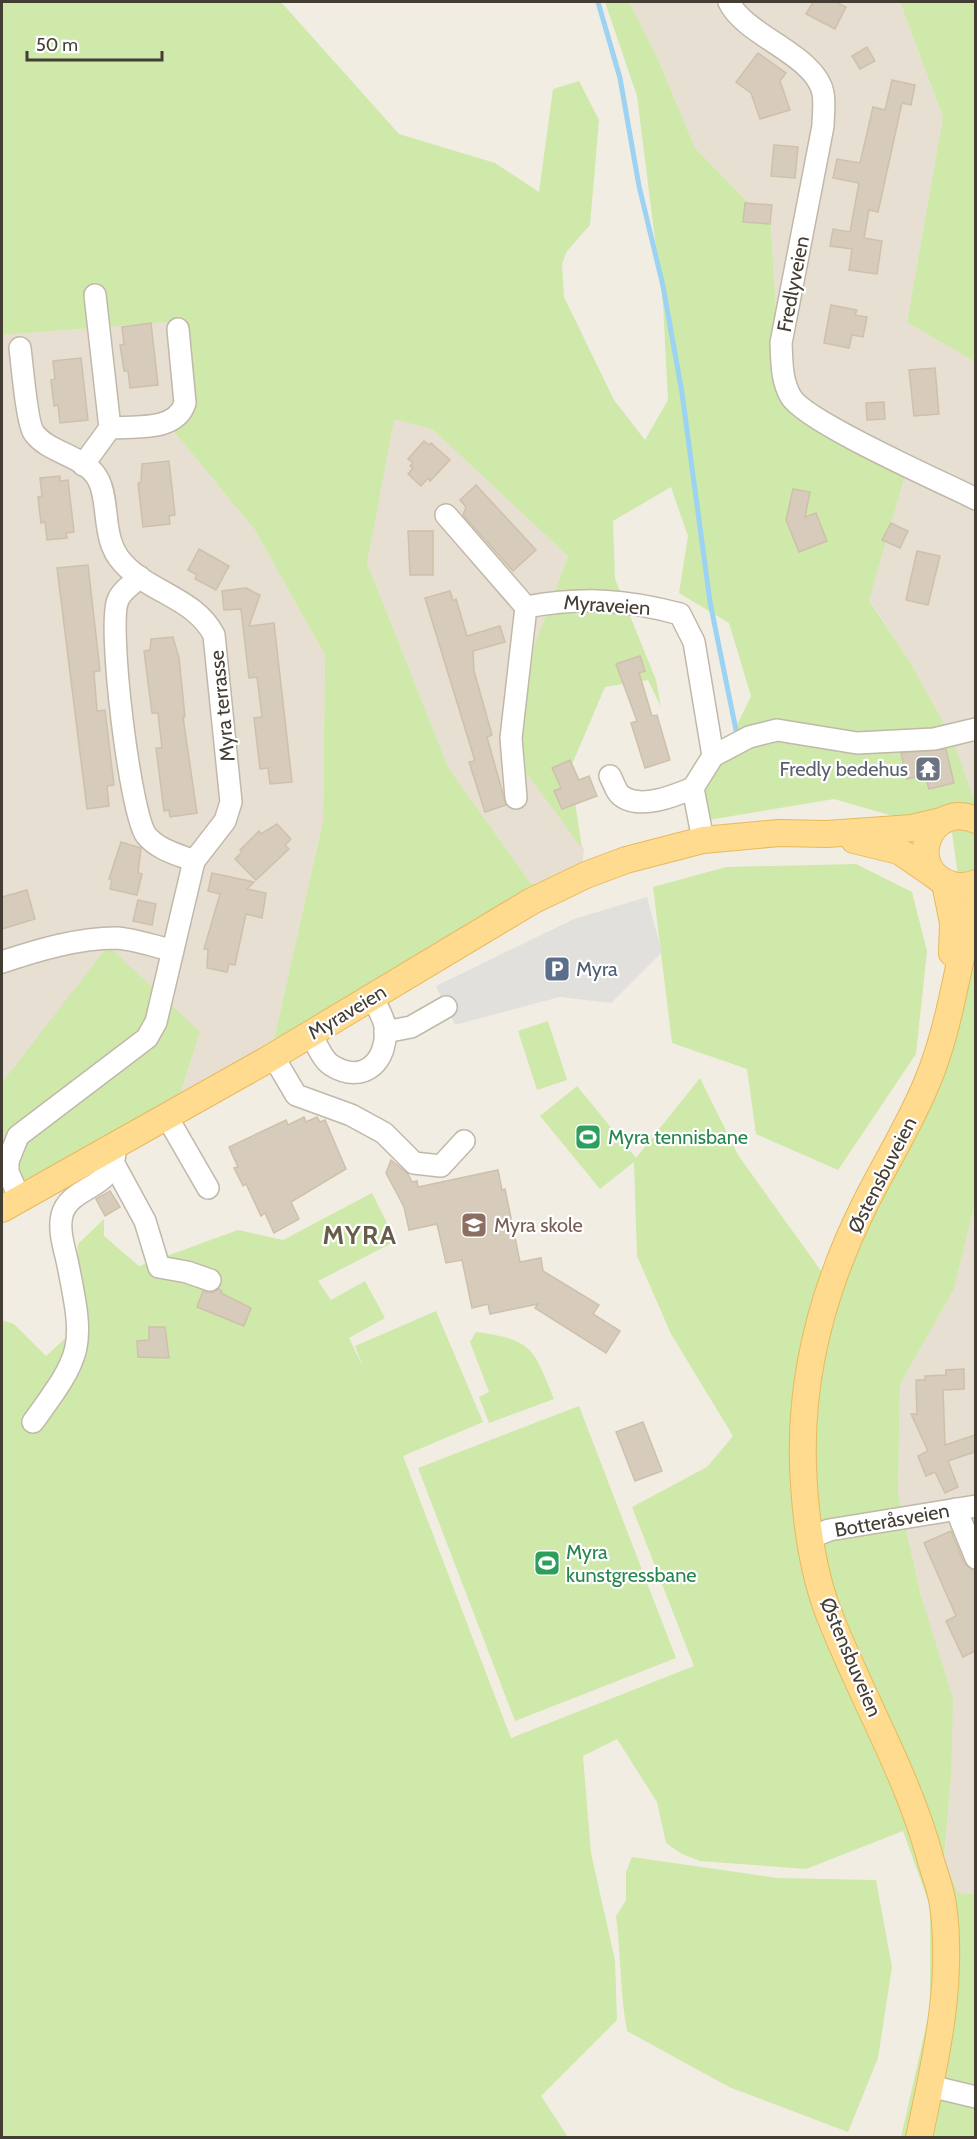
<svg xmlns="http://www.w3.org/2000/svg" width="977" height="2139" viewBox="0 0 977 2139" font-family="Cabin,sans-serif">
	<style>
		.residential { fill: #e7dfd1 }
		.green { fill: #cee9aa }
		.parking { fill: #e2e0dc }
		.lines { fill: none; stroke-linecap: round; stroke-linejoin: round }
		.stream { stroke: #9cd2f2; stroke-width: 5 }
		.building { fill: #d7cbbb; stroke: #cfc0ab; stroke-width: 1.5 }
		.minor-casing { stroke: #c1b8a9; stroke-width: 24 }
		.major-casing { stroke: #e7b95c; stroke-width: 28 }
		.minor { stroke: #fff; stroke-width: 21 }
		.major { stroke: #ffdb8f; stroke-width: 26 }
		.labels { text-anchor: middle; stroke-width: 4.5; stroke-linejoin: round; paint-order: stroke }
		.street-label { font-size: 20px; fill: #443d33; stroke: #fff }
		.worship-label { font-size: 20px; fill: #5b616d; stroke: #fff; text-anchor: end }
		.service-label { font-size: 20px; fill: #4e5e75; stroke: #fff; text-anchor: start }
		.leisure-label { font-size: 20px; fill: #27864d; stroke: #fff; text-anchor: start }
		.education-label { font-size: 20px; fill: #785e54; stroke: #fff; text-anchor: start }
		.district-label { font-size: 26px; font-weight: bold; letter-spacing: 1.5px; fill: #675b4a; stroke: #fff }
	</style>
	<rect width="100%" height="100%" fill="#f2ede3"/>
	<g class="residential">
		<path d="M 629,2 L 900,2 L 943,117 L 907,322 L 975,362 L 975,805 L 952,738 L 910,662 L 869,599 L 909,462 L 802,403 L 777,334 L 771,226 L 695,148 L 658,59 Z"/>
		<path d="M 168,322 L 185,350 L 167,423 L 255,530 L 325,655 L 323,821 L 273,1044 L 180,1094 L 200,1032 L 2,1083 L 2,335 Z"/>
		<path d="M 393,418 L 432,429 L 568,556 L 527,665 L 518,762 L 584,849 L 581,874 L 531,884 L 448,767 L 367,563 Z"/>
		<path d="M 975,1203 L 975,1894 L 958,1893 L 944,1860 L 951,1776 L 921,1596 L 898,1493 L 900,1384 L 954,1289 Z"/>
	</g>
	<g class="green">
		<path d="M 2,2 L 281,2 L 399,134 L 495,163 L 539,192 L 553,89 L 579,81 L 599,120 L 590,225 L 567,251 L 562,264 L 564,297 L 614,400 L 645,440 L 668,400 L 663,303 L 637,96 L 605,2 L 629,2 L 658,59 L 695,148 L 771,226 L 777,334 L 802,403 L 909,462 L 869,600 L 910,662 L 952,738 L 976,805 L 975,1203 L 954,1289 L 900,1384 L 898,1493 L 921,1596 L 953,1699 L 951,1776 L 944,1859 L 958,1893 L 975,1894 L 975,2137 L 901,2137 L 930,2009 L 930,1906 L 903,1831 L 806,1869 L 700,1861 L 682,1854 L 666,1843 L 657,1802 L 617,1739 L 583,1756 L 591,1853 L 615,1960 L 617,2020 L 541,2096 L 568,2137 L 2,2137 L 2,1320 L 14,1324 L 46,1356 L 71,1333 L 78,1244 L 104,1219 L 104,1236 L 139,1266 L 238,1230 L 283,1240 L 372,1193 L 396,1241 L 318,1281 L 331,1300 L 365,1281 L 385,1318 L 349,1338 L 363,1367 L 355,1346 L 436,1311 L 483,1422 L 403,1456 L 511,1738 L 694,1666 L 632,1507 L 707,1467 L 733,1436 L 671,1334 L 637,1256 L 634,1162 L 600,1189 L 540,1116 L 577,1086 L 636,1158 L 700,1078 L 738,1155 L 824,1275 L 858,1206 L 939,1022 L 959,882 L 952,833 L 834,799 L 702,821 L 704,794 L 751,696 L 729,623 L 679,593 L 688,536 L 671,487 L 613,521 L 615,579 L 656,680 L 661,707 L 648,680 L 605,687 L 570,769 L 582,848 L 518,762 L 527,665 L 568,556 L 432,429 L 394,419 L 367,563 L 448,767 L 531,884 L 553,881 L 273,1044 L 323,821 L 325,655 L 255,530 L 167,423 L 185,350 L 168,322 L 2,335 Z"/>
		<path d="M 900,2 L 975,2 L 975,362 L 907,322 L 943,117 Z"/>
		<path d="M 856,864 L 912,892 L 927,951 L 916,1054 L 838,1170 L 756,1134 L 747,1069 L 672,1043 L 653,887 L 726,867 Z"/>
		<path d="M 108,946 L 200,1032 L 180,1094 L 2,1214 L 2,1083 Z"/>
		<path d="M 548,1021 L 567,1080 L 537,1090 L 518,1031 Z"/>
		<path d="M 476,1332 C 534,1340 533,1348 554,1399 L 489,1423 L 479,1397 L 489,1392 L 470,1342 Z"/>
		<path d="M 579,1406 L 676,1658 L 515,1721 L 418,1468 Z"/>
		<path d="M 632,1857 L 777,1878 L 876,1880 L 892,1967 L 878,2058 L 848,2132 L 729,2087 L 627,2031 C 620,1993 621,1954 616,1916 L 626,1900 L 626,1872 Z"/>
	</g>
	<path class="parking" d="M 647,897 L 662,952 L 611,1003 L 560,997 L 455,1025 L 436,986 L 574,919 Z"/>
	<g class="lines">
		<path class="stream" d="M 598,2 L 620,78 L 639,186 L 663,286 L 682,393 L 710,602 L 737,735"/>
	</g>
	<g class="building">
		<path d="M 813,2 L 836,2 L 846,7 L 835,29 L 806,14 Z"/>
		<path d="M 867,47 L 875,61 L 860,69 L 852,56 Z"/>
		<path d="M 758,53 L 786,73 L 780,81 L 790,110 L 760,119 L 751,93 L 736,82 Z"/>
		<path d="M 892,80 L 915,85 L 911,105 L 902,103 L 878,212 L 869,210 L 864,238 L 882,241 L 877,274 L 849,270 L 852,249 L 830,246 L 833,229 L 850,232 L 859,183 L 833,178 L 837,159 L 860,163 L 873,107 L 885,110 Z"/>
		<path d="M 774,145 L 798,147 L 795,178 L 771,176 Z"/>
		<path d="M 745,203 L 772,205 L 770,224 L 743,222 Z"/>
		<path d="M 831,305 L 857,310 L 855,315 L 867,317 L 863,337 L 852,335 L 849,348 L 824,343 Z"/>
		<path d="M 151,323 L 158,385 L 130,388 L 128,371 L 124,371 L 120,345 L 124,344 L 122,327 Z"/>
		<path d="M 81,358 L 88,420 L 60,423 L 58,405 L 54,406 L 51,380 L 55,379 L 53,361 Z"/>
		<path d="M 935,368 L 939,414 L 914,416 L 909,370 Z"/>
		<path d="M 884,402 L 885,419 L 867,420 L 866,403 Z"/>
		<path d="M 424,441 L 429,445 L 431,443 L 450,460 L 430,481 L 428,478 L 421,486 L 408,474 L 413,468 L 410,466 L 413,463 L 408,459 Z"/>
		<path d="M 169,461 L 175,515 L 169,516 L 170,524 L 143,527 L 138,483 L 141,482 L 142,464 Z"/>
		<path d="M 60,476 L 60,481 L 68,480 L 74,532 L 66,533 L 67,538 L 47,540 L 45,522 L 41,523 L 38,497 L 42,496 L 40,478 Z"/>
		<path d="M 476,485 L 536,550 L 513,571 L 463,515 L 466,507 L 460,500 Z"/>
		<path d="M 793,489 L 810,492 L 805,517 L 816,513 L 827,541 L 799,552 L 786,520 Z"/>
		<path d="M 891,523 L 908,531 L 900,548 L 882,540 Z"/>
		<path d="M 408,531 L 433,531 L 433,575 L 410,575 Z"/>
		<path d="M 199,549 L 229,566 L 216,590 L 195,579 L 197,575 L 188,570 Z"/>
		<path d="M 917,551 L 940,556 L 928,605 L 906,600 Z"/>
		<path d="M 88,565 L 100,671 L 94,672 L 97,711 L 105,710 L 114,785 L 107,786 L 109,806 L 87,809 L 57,568 Z"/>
		<path d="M 246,588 L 260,595 L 249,626 L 274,623 L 292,782 L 270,784 L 268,768 L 260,769 L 254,718 L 262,717 L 257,677 L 249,678 L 241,609 L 224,610 L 222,591 Z"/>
		<path d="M 450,591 L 453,601 L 456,599 L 467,636 L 500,626 L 505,642 L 473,651 L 474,671 L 492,735 L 487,737 L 506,805 L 485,812 L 469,762 L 475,761 L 425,598 Z"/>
		<path d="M 173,637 L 179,658 L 185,717 L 183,717 L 197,813 L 170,817 L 169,810 L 164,811 L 156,748 L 162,748 L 158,713 L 152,713 L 144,651 L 150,650 L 151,639 Z"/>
		<path d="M 640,656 L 645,671 L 639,673 L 652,716 L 657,715 L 670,760 L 645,768 L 631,723 L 637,721 L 616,664 Z"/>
		<path d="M 946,749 L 954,783 L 929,789 L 925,775 L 907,779 L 901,753 Z"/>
		<path d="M 570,760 L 579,780 L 589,776 L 597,796 L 562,809 L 554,791 L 561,788 L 552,768 Z"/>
		<path d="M 277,824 L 291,839 L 285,845 L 289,849 L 256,880 L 235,859 L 242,852 L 240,850 L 259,831 L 261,834 Z"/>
		<path d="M 121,842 L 141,848 L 138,873 L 142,874 L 137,895 L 110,889 L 112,880 L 109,879 Z"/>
		<path d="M 212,873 L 254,882 L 247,889 L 266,893 L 262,918 L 246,914 L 235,965 L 229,964 L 227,972 L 207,968 L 208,949 L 204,949 L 220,894 L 208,891 Z"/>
		<path d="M 27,890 L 35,919 L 2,929 L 2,897 Z"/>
		<path d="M 138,900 L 156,904 L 152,925 L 133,921 Z"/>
		<path d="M 304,1117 L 306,1122 L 317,1117 L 320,1122 L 325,1120 L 346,1169 L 291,1202 L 299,1219 L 274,1233 L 265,1213 L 261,1216 L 246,1184 L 243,1186 L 234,1168 L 238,1167 L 229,1147 L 286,1120 L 288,1125 Z"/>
		<path d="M 391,1160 L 408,1174 L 412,1182 L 417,1181 L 418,1187 L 498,1170 L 502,1190 L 505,1189 L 520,1262 L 541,1258 L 543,1271 L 599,1305 L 593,1314 L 620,1331 L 606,1353 L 535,1308 L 538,1304 L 490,1314 L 488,1304 L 472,1308 L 462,1260 L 446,1263 L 437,1224 L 409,1230 L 404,1207 L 386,1173 Z"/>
		<path d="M 110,1191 L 120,1207 L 105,1216 L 96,1199 Z"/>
		<path d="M 219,1289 L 222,1291 L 221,1293 L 251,1308 L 244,1326 L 197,1307 L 203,1291 L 212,1293 Z"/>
		<path d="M 149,1327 L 165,1327 L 169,1358 L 138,1357 L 137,1341 L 149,1340 Z"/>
		<path d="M 964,1369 L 964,1389 L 943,1390 L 945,1445 L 975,1435 L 975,1452 L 948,1461 L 958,1487 L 945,1493 L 935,1472 L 926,1476 L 918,1456 L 928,1451 L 911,1414 L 917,1414 L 916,1380 L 925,1380 L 925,1376 L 946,1375 L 946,1370 Z"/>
		<path d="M 643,1422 L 662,1471 L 635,1481 L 616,1432 Z"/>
		<path d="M 951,1531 L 964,1563 L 975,1571 L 975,1651 L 963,1657 L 946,1621 L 956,1616 L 924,1543 Z"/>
	</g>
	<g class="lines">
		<defs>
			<g id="minor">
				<path d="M 729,2 C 745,36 816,55 823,93 C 825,103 823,116 823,126 L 781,343 C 782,361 781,380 791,397 C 806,422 942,482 976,499"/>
				<path d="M 20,348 C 22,364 27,424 34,433 C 49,454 88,456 99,481 C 110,504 101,540 123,563 C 150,593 195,598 214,635 L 231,802 L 225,821 L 194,861 C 177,854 158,850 146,835 C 130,813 107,624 118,600 C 121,591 134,583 140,577"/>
				<path d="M 110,428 C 135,426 176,432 185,403 L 178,329"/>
				<path d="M 83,465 L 110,428 L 95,295"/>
				<path d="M 446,515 L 526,607"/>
				<path d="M 713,756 L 749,737 L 777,730 L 857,743 L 934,739 L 976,729"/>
				<path d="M 610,776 C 614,783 616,793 623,797 C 642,809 674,796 693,788"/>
				<path d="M 516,798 L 511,738 L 526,607 C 582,597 625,599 680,614 L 694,642 L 713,756 L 693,788 L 703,840"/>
				<path d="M 2,962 C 38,950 78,938 116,938 C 134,939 153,946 171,950"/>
				<path d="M 385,1032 L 411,1027 L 446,1007"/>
				<path d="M 311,1034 C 316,1043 322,1059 331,1065 C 364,1086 389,1060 385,1026 C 383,1016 376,1005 372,996"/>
				<path d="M 273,1056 L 296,1095 L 351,1115 L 384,1133 L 414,1163 L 441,1166 L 464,1141"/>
				<path d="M 167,1117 L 208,1188"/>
				<path d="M 114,1164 L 145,1221 L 159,1267 L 187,1272 L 210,1280"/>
				<path d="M 20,1199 L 8,1172 L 8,1161 L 18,1136 L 147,1038 L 156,1022 L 194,861"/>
				<path d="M 33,1422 C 83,1353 85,1349 68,1265 C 65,1250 58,1231 62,1215 C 70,1184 117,1191 115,1147"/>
				<path d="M 956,1509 L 976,1558"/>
				<path d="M 810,1538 L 829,1530 L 976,1506"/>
				<path d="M 930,2086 L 976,2097"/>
			</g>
			<g id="major">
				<path d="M 976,820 C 928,799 903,872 953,885 C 960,887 968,886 976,883"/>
				<path d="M 854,840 L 899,851 L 934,875"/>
				<path d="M 945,883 L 953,923 L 952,953"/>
				<path d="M 2,1209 L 267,1060 L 532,901 L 586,875 L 626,860 L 703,840 L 779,833 L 827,834 L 912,828 L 942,821"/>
				<path d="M 919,2138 C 935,2062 954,1983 943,1905 C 941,1890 935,1875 931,1861 C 908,1774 861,1697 829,1614 C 811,1568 805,1514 803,1466 C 800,1375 823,1289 863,1208 C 884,1165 910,1125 928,1080 C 952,1022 958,957 976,897"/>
			</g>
		</defs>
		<use href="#minor" class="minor-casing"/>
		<use href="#major" class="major-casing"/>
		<use href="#minor" class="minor"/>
		<use href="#major" class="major"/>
	</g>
	<defs>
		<symbol id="temple-square" viewBox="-11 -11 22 22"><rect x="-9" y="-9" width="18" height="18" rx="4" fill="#6b7280" stroke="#fff"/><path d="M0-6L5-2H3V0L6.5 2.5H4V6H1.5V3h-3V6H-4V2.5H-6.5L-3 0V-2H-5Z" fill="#fff"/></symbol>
		<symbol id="parking-square" viewBox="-11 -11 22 22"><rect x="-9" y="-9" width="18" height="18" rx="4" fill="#5c6f8a" stroke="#fff"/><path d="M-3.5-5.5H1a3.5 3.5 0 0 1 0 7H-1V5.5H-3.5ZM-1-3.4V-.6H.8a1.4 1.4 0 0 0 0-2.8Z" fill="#fff"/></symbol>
		<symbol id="stadium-square" viewBox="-11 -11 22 22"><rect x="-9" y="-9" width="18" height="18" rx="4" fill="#2e9e5b" stroke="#fff"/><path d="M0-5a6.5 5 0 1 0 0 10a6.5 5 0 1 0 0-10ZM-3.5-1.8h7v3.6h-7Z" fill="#fff"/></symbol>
		<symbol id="school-square" viewBox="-11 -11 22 22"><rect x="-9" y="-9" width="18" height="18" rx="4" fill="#8d6e63" stroke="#fff"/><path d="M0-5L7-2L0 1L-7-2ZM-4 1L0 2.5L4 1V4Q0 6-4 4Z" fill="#fff"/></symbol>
	</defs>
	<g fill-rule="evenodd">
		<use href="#temple-square" x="913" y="754" width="30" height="30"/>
		<use href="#parking-square" x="542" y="954" width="30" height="30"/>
		<use href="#stadium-square" x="573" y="1122" width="30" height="30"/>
		<use href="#school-square" x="459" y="1210" width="30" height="30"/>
		<use href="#stadium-square" x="532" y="1548" width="30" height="30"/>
	</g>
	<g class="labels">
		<g class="street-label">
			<text transform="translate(793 284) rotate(-79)" y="7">Fredlyveien</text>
			<text transform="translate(607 605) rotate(4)" y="7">Myraveien</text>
			<text transform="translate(222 706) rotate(-96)" y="7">Myra terrasse</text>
			<text transform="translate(347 1012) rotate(-31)" y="7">Myraveien</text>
			<text transform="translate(882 1175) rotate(-63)" y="7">Østensbuveien</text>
			<text transform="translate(892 1520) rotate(-10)" y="7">Botteråsveien</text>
			<text transform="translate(851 1657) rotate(67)" y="7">Østensbuveien</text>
		</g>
		<g class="worship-label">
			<text x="908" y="776">Fredly bedehus</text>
		</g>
		<g class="service-label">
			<text x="576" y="976">Myra</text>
		</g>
		<g class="leisure-label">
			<text x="608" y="1144">Myra tennisbane</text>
			<text x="566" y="1559">Myra<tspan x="566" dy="23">kunstgressbane</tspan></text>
		</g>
		<g class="education-label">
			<text x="494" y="1232">Myra skole</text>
		</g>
		<g class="district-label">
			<text x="360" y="1244">MYRA</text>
		</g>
	</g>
	<rect width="977" height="2139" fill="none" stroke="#443d33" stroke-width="6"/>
	<path d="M27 51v9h135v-9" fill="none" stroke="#443d33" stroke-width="3"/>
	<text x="36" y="51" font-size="18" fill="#443d33" stroke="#ffffff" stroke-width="4.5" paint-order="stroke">50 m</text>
</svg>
